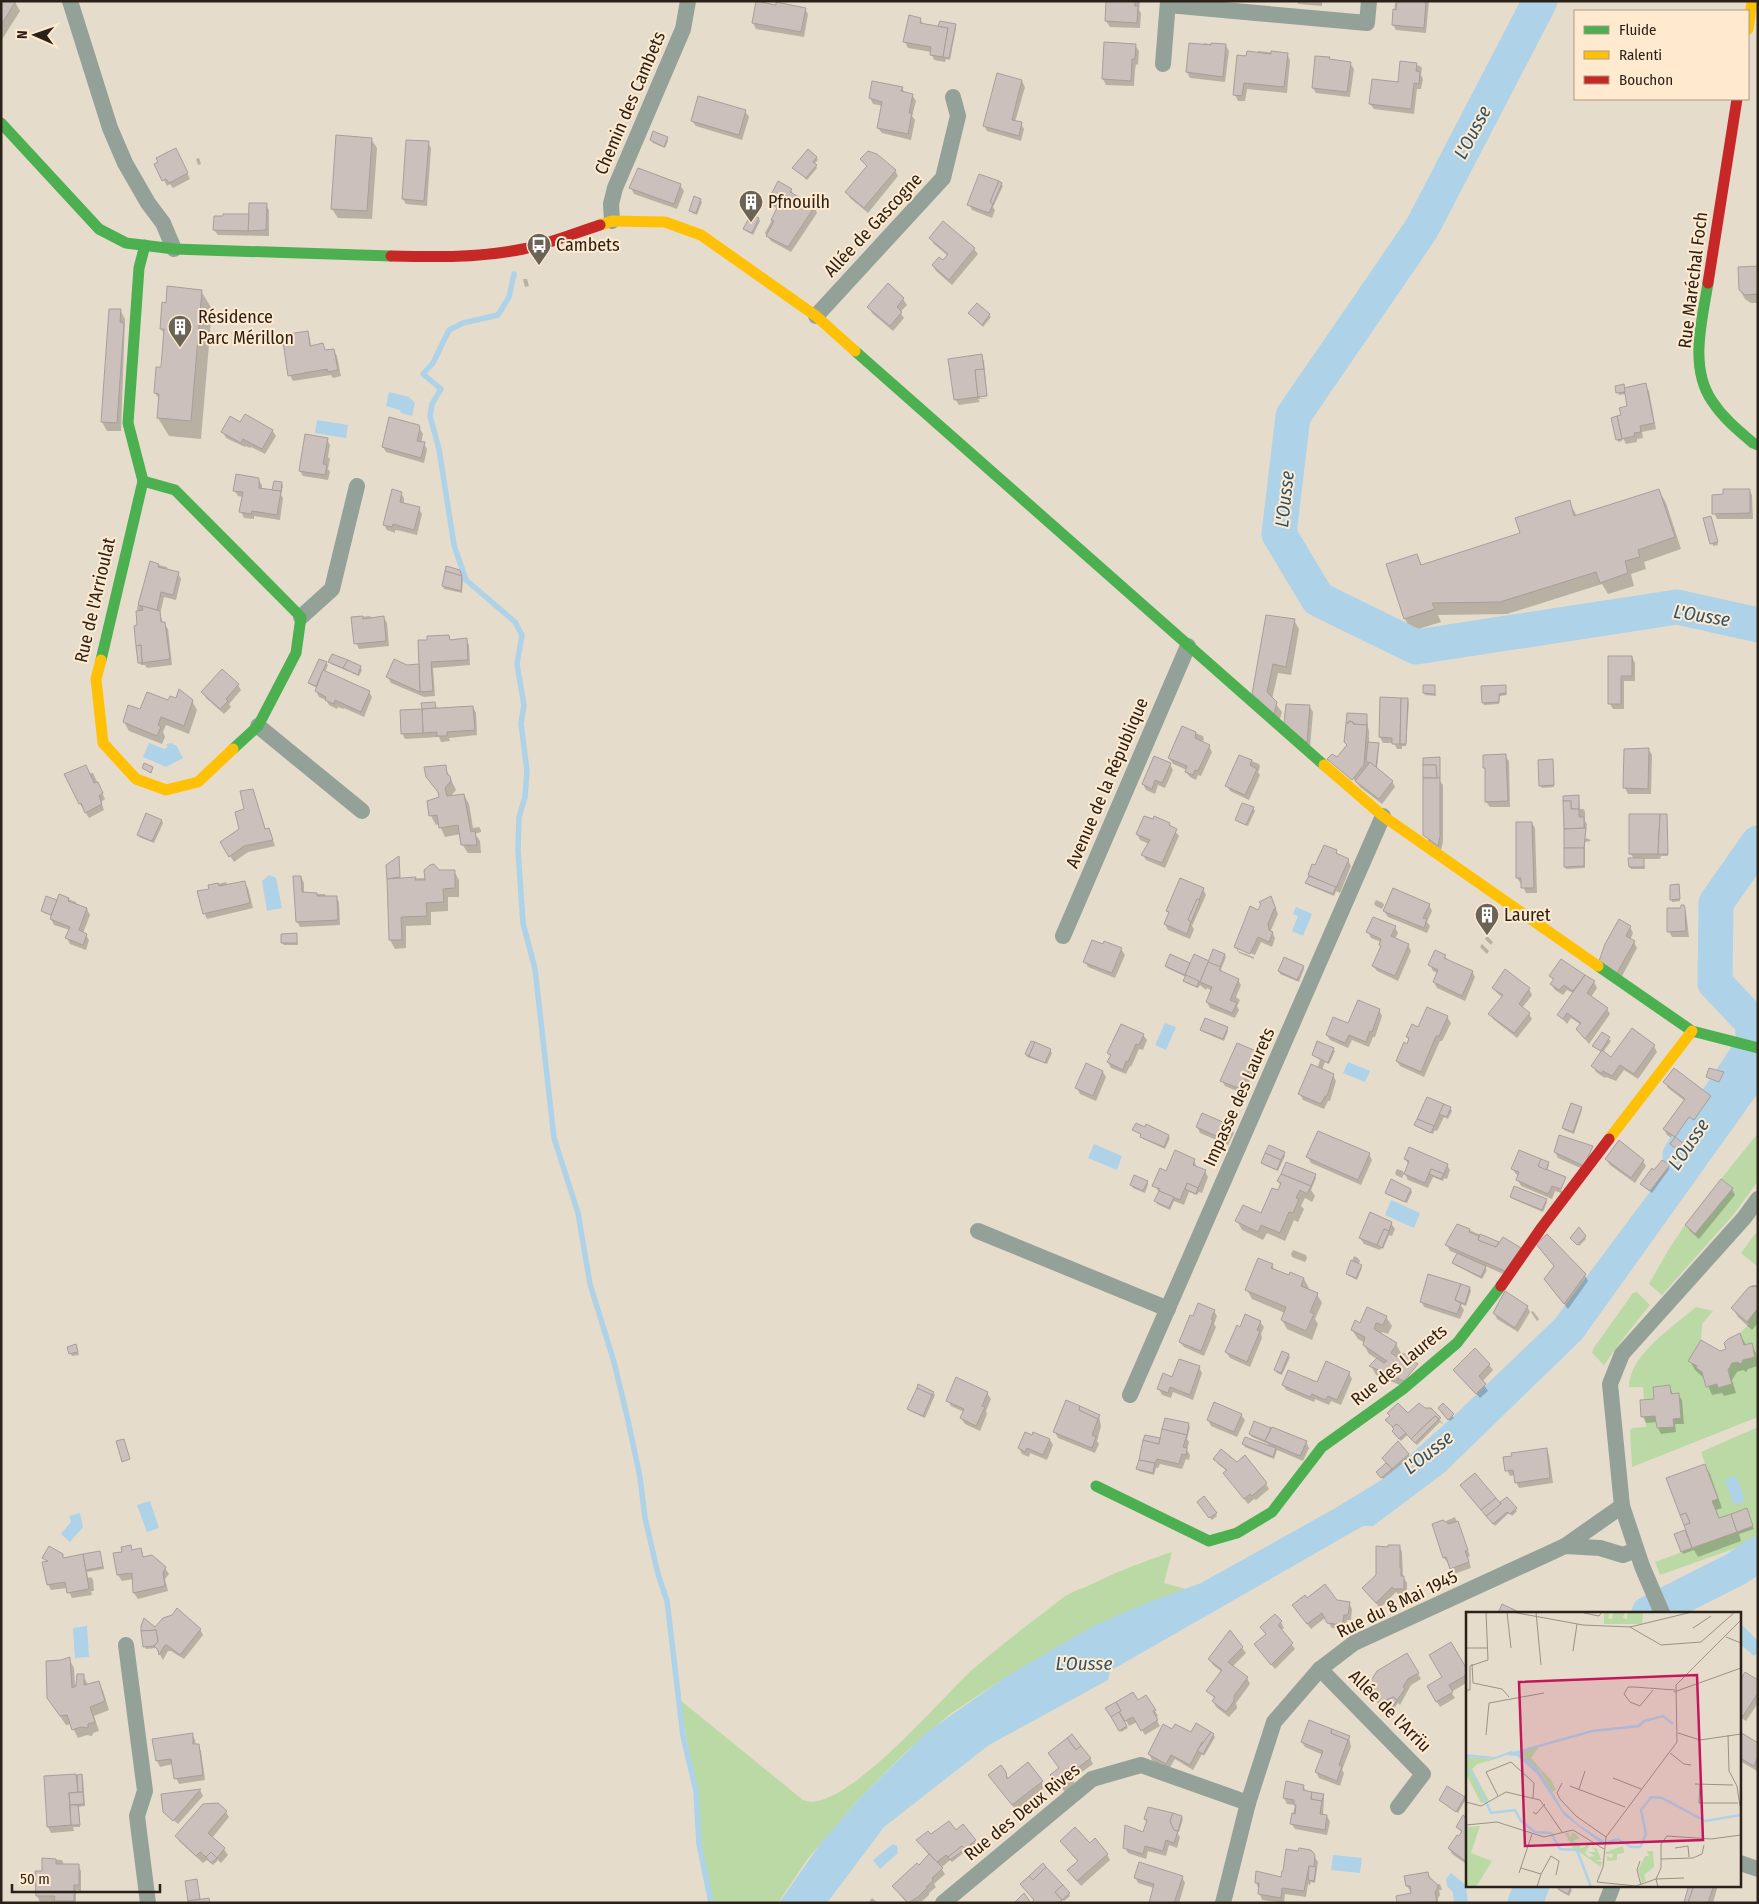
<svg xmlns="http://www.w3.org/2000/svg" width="1759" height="1904" viewBox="0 0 1759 1904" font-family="'Fira Sans Condensed',sans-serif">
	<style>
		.green { fill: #bad9a4 }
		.water { fill: #aed2e7 }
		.shadow { fill: #0003 }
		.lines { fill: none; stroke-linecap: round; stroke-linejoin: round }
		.stream { stroke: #aed2e7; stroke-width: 5.5 }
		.river { stroke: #aed2e7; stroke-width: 35 }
		.building { fill: #cbc0bc; stroke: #a99e9a }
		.street { stroke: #93a199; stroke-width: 16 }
		.fast { stroke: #4caf50; stroke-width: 11 }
		.slow { stroke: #ffc107; stroke-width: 11 }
		.jam { stroke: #c62828; stroke-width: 11 }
		.labels { text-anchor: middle; stroke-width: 4; stroke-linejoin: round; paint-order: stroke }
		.street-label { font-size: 18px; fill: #2a2218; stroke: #ffeacf }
		.poi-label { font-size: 18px; fill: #2a2218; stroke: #ffeacf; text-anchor: start }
		.water-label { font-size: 19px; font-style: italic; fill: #2a546e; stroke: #ffeacf }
		.inset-river { fill: none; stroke: #aed2e7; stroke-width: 2.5 }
		.inset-road { fill: none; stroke: #9b9284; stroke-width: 1 }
		.view { fill: #c2185b; fill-opacity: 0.15; stroke: #c2185b; stroke-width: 2.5 }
		.inset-edge { fill: none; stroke: #2a2218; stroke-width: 2.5 }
	</style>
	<rect width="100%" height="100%" fill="#e6dccc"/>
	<g class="green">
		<path d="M 1758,1133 L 1758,1181 L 1734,1214 L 1662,1295 L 1649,1284 L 1669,1249 L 1689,1219 L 1685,1226 L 1696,1233 L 1732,1189 L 1721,1179 Z"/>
		<path d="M 1758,1230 L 1758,1267 L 1741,1253 Z"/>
		<path d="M 1637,1292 L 1650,1305 L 1625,1336 L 1604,1365 L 1592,1353 L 1593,1349 L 1633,1293 Z"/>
		<path d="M 1696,1307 L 1713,1311 L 1702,1324 L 1701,1340 L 1689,1361 L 1697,1366 L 1696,1368 L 1702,1372 L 1706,1387 L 1717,1384 L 1718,1388 L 1732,1384 L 1728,1370 L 1732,1363 L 1737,1362 L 1741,1364 L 1743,1360 L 1755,1357 L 1752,1343 L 1744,1345 L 1740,1333 L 1749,1324 L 1747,1322 L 1758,1308 L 1758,1417 L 1632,1467 L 1630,1430 L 1632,1428 L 1646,1427 L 1645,1417 L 1655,1416 L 1657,1428 L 1673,1427 L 1673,1419 L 1681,1418 L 1679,1393 L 1671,1394 L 1670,1385 L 1653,1387 L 1654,1399 L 1644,1400 L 1643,1387 L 1629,1387 C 1629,1355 1673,1327 1696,1307 Z"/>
		<path d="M 1758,1427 L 1758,1540 L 1660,1575 L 1655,1562 L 1753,1526 L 1746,1508 L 1719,1518 L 1712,1501 L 1718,1499 L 1701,1452 Z"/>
		<path d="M 1172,1552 L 1164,1583 L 1186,1589 L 1080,1634 L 1009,1675 L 950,1714 L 908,1750 L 858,1800 L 806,1861 L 778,1903 L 713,1903 L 701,1842 L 698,1792 L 689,1752 L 680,1700 L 803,1800 C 842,1817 943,1696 972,1670 C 1000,1646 1034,1620 1064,1597 C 1071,1592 1080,1589 1088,1586 C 1115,1572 1143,1562 1172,1552 Z"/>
	</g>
	<g class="water">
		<path d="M 389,392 L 409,397 L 415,403 L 412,416 L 401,413 L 400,410 L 386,406 Z"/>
		<path d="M 317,420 L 348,425 L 346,438 L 315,433 Z"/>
		<path d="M 149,743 L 164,749 L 168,747 L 166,744 L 172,743 L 174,745 L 176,745 L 183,758 L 166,767 L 143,757 Z"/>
		<path d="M 269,875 L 276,878 L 282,908 L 267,911 L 262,881 Z"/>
		<path d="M 1296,907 L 1312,914 L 1303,936 L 1292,931 L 1298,916 L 1293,914 Z"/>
		<path d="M 1165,1023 L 1176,1027 L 1166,1050 L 1155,1045 Z"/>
		<path d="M 1730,1054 L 1758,1060 L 1758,1093 L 1582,1339 L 1445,1472 L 1373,1526 L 1363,1526 L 1110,1671 L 1108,1680 L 989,1745 L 884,1827 L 827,1903 L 779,1903 L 821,1843 L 860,1798 L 926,1733 L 1007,1676 L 1093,1626 L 1149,1602 L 1201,1583 L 1332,1510 L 1383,1479 L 1457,1413 L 1555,1319 L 1717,1102 Z"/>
		<path d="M 1348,1062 L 1370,1071 L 1365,1082 L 1343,1073 Z"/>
		<path d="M 1094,1144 L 1122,1156 L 1117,1170 L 1088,1158 Z"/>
		<path d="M 1391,1200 L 1420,1213 L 1414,1228 L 1385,1215 Z"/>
		<path d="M 1736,1476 L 1745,1501 L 1734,1505 L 1725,1480 Z"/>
		<path d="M 150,1501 L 159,1528 L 147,1532 L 137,1505 Z"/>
		<path d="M 80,1513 L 83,1527 L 70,1542 L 61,1534 L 71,1522 L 69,1516 Z"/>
		<path d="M 1742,1625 L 1758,1641 L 1758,1652 L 1754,1656 L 1740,1644 Z"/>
		<path d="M 87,1626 L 89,1657 L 75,1658 L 73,1628 Z"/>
		<path d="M 893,1844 L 897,1846 L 898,1853 L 880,1869 L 873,1860 Z"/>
		<path d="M 1333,1855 L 1362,1858 L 1360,1873 L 1331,1870 Z"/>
		<path d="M 1451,1873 L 1466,1885 L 1468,1902 L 1454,1903 L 1453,1892 L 1447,1886 L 1446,1879 Z"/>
	</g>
	<g class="shadow">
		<path d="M 1,1 L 15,2 L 20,11 L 1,41 Z"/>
		<path d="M 1107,1 L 1140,1 L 1139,10 L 1141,13 L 1140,28 L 1110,27 L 1106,21 Z"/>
		<path d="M 1297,1 L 1322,1 L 1322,6 L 1298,4 Z"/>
		<path d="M 1398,1 L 1429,1 L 1426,33 L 1396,30 L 1393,25 L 1395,3 L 1398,3 Z"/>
		<path d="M 777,6 L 805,9 L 808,14 L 804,37 L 756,29 L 753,23 Z"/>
		<path d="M 920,19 L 923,24 L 942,28 L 940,26 L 955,25 L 956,28 L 950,60 L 946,59 L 945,62 L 934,60 L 931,52 L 908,48 L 905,42 Z"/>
		<path d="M 1204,43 L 1210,44 L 1212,47 L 1226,46 L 1229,51 L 1225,82 L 1190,78 L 1187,72 Z"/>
		<path d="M 1105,44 L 1135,45 L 1139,51 L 1138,65 L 1136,64 L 1135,70 L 1134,86 L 1106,85 L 1103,79 Z"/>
		<path d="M 1258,51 L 1287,54 L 1290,60 L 1287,93 L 1247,89 L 1245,101 L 1238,101 L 1235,95 L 1248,57 L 1258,54 Z"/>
		<path d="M 1329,58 L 1330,61 L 1350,63 L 1354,69 L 1350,97 L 1316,93 L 1313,88 Z"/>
		<path d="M 1416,65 L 1420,66 L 1422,68 L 1421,75 L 1423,79 L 1421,89 L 1417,89 L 1414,114 L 1374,109 L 1370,104 L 1399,84 Z"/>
		<path d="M 1022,81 L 1025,87 L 1015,122 L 1021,124 L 1024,129 L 1021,141 L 987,131 L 984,125 Z"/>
		<path d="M 902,88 L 905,93 L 912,95 L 916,101 L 912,116 L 915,120 L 911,140 L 882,133 L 878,128 L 883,106 L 873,104 L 870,98 Z"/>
		<path d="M 745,111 L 749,117 L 742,140 L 696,126 L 692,121 Z"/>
		<path d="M 667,138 L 668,141 L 665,148 L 653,143 L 651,140 Z"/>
		<path d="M 371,139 L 377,148 L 372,219 L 338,218 L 332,209 Z"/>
		<path d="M 428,143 L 431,148 L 427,206 L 406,204 L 403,199 Z"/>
		<path d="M 179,155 L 190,179 L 173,188 L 170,184 L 167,186 L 164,180 Z"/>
		<path d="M 816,157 L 818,160 L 814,164 L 817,168 L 807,180 L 794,168 Z"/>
		<path d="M 199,158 L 201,164 L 198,165 L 196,159 Z"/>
		<path d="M 862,159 L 895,170 L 898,176 L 868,213 L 850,198 L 847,192 L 868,167 Z"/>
		<path d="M 1001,184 L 1003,186 L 993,207 L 995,210 L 992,218 L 972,210 L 969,204 Z"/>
		<path d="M 680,185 L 684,191 L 677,209 L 634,194 L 631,188 Z"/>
		<path d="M 791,190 L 794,196 L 814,207 L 817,213 L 791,252 L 771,241 L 765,233 L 778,209 L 773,206 L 770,201 Z"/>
		<path d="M 700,200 L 702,202 L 697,215 L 692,213 L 691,210 Z"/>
		<path d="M 266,205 L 269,210 L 269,236 L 218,235 L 214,230 L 250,215 Z"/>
		<path d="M 759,219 L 760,221 L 753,235 L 746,231 L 745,229 Z"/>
		<path d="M 931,238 L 974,249 L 978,254 L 952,285 L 936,271 L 933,266 L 943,262 L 948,256 L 934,244 Z"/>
		<path d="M 1758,267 L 1758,303 L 1751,303 L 1745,299 L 1740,290 Z"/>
		<path d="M 523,279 L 527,279 L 529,286 L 525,287 Z"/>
		<path d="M 888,285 L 903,299 L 907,305 L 900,312 L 904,318 L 893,331 L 872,313 L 869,307 Z"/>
		<path d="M 201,291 L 212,309 L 201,439 L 169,436 L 158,418 L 160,400 L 155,393 L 162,369 L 165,335 L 161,329 L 167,304 Z"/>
		<path d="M 977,304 L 991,317 L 983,327 L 969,313 Z"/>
		<path d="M 120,310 L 125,319 L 121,431 L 107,431 L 102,422 Z"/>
		<path d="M 307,332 L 310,338 L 311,347 L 322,345 L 326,351 L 333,350 L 337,356 L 341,376 L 333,378 L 331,375 L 293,381 L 290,375 Z"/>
		<path d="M 981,356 L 984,361 L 987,394 L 980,395 L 980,398 L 988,398 L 978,399 L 980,402 L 959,405 L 955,399 Z"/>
		<path d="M 1645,385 L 1649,391 L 1656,429 L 1642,432 L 1643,438 L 1637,439 L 1637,442 L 1626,444 L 1622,436 L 1622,441 L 1618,442 L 1612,418 L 1622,416 L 1629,407 L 1626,394 L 1619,395 L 1616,387 L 1623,386 L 1625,389 Z"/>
		<path d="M 241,423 L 272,430 L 276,436 L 265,454 L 251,447 L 250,448 L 246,446 L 245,447 L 226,438 L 223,432 Z"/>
		<path d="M 418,426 L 423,434 L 421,443 L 424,444 L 427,449 L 424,463 L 386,452 L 383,447 Z"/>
		<path d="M 327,439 L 330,445 L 328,457 L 330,459 L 328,469 L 330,472 L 328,480 L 303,476 L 300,471 Z"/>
		<path d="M 258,479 L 262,485 L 262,490 L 274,492 L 282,484 L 283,486 L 281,495 L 283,498 L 280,520 L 254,516 L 254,519 L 244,518 L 241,512 L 243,497 L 238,496 L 234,490 Z"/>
		<path d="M 1659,490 L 1666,503 L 1681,549 L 1644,562 L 1646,569 L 1631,574 L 1634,586 L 1608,594 L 1602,584 L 1507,614 L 1438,615 L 1441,622 L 1412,631 L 1405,619 L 1388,564 L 1416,555 L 1422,566 L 1521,534 L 1569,502 L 1577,516 Z"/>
		<path d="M 1749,490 L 1752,495 L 1753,519 L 1717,519 L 1714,513 Z"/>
		<path d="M 401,493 L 404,498 L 404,504 L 419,509 L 422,514 L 417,535 L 401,531 L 395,530 L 395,533 L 387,530 L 384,525 Z"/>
		<path d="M 1711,517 L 1718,545 L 1713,546 L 1705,519 Z"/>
		<path d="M 150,563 L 167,567 L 168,571 L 178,573 L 181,579 L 176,600 L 164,597 L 160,614 L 163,623 L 168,629 L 172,665 L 147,668 L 145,665 L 141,665 L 140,663 L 137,606 L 138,607 L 142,589 L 145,589 Z"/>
		<path d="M 461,574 L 463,579 L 462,593 L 444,589 L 443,586 Z"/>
		<path d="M 370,616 L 372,619 L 384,618 L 387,623 L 389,646 L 359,649 L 356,643 L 353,618 Z"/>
		<path d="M 1294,620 L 1299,629 L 1291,675 L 1278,673 L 1272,699 L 1282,712 L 1279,722 L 1253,693 Z"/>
		<path d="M 448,636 L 451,641 L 466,640 L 469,645 L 470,665 L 433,668 L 435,696 L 424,697 L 391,683 L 388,677 L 407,666 L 420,666 L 429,641 Z"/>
		<path d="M 1632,657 L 1635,663 L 1635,681 L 1624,681 L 1624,709 L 1613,709 L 1610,704 L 1609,658 Z"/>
		<path d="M 329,661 L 360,667 L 362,670 L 359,676 L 331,664 Z"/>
		<path d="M 326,663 L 328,665 L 325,672 L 369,692 L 372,697 L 364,717 L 344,708 L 344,709 L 338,707 L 337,709 L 329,705 L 326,700 L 319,697 L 316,691 L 317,688 L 311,685 L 309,683 Z"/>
		<path d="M 238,685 L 241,690 L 229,704 L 231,707 L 224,714 L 206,698 L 203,692 Z"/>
		<path d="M 1434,686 L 1436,696 L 1425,695 L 1424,693 Z"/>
		<path d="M 1505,687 L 1507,695 L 1500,696 L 1499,704 L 1484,705 L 1483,702 Z"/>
		<path d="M 1407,699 L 1409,702 L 1406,746 L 1402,746 L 1402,749 L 1397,749 L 1394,743 L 1383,743 L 1380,737 Z"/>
		<path d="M 192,701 L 197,710 L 189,734 L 166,725 L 163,732 L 165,737 L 162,744 L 129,731 L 124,722 L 141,710 L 169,702 Z"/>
		<path d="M 423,704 L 435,704 L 436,709 L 473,707 L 476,713 L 477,735 L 449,738 L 450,741 L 441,742 L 439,737 L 405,739 L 402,733 L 423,710 Z"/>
		<path d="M 1309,706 L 1313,712 L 1310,747 L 1299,738 Z"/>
		<path d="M 1366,715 L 1369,732 L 1369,744 L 1378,744 L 1379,747 L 1377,769 L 1392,781 L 1395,787 L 1382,804 L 1360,787 L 1337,759 Z"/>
		<path d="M 1183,728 L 1203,736 L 1204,739 L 1202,743 L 1209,746 L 1212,752 L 1201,776 L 1198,775 L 1196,780 L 1190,777 L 1186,772 L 1187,770 L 1173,764 L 1169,758 Z"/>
		<path d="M 1649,750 L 1652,755 L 1651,794 L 1628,794 L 1625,788 Z"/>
		<path d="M 1239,756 L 1259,764 L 1260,767 L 1258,772 L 1260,775 L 1249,800 L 1230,791 L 1227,786 Z"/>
		<path d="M 1505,756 L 1509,761 L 1510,807 L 1490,807 L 1486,802 L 1486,771 L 1484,767 Z"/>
		<path d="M 1439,758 L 1440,781 L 1443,785 L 1443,842 L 1441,850 L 1428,841 Z"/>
		<path d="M 1552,761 L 1554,787 L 1542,788 L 1540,785 Z"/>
		<path d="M 1170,764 L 1173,770 L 1165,788 L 1158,785 L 1155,794 L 1146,790 L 1143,784 Z"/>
		<path d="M 445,767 L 456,790 L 450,797 L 464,795 L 469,804 L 473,828 L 479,827 L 481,830 L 481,832 L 475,834 L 480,841 L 481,853 L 468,853 L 462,844 L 461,834 L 445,837 L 439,824 L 436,825 L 431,816 L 440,798 L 440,795 L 427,777 Z"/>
		<path d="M 93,773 L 105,799 L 101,802 L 104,810 L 89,818 L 80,804 L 66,775 Z"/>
		<path d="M 253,790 L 266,830 L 269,829 L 275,846 L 248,852 L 234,862 L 225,848 L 240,829 Z"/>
		<path d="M 1579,796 L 1580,809 L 1583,809 L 1585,811 L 1585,821 L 1587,824 L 1585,838 L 1589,839 L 1591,841 L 1585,842 L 1585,868 L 1566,869 L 1565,866 Z"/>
		<path d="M 1253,808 L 1255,811 L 1248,826 L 1238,822 L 1236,820 Z"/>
		<path d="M 1666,815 L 1668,856 L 1661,856 L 1660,859 L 1643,859 L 1645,869 L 1631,869 L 1630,867 L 1634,859 L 1630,853 Z"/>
		<path d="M 1153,820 L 1169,824 L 1179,836 L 1165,868 L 1146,860 L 1143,855 L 1149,844 L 1140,840 L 1137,834 Z"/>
		<path d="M 162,821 L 163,823 L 154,843 L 139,837 L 138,834 Z"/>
		<path d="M 1532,823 L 1535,828 L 1537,893 L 1526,893 L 1522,884 L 1521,884 L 1517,878 Z"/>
		<path d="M 1336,851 L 1339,856 L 1348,860 L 1351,866 L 1340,893 L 1336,891 L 1334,896 L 1308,885 L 1307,882 L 1309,875 L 1316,867 Z"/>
		<path d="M 399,858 L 400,879 L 426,878 L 438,871 L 454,871 L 459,880 L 459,897 L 448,897 L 448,911 L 431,912 L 431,925 L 406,926 L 406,948 L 395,949 L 390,940 L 388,866 Z"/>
		<path d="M 301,877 L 304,883 L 304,894 L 325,894 L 326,897 L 336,897 L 339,902 L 340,925 L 300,927 L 297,921 Z"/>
		<path d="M 226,882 L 228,886 L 244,882 L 248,888 L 253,908 L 207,919 L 204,913 L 210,890 L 210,886 Z"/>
		<path d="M 1679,885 L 1680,901 L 1672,902 L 1671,899 Z"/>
		<path d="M 1203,889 L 1206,895 L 1192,926 L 1194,929 L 1190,939 L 1168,930 L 1165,924 L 1169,914 L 1167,911 Z"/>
		<path d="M 60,896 L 76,902 L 77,905 L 87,909 L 90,915 L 83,933 L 86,935 L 89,940 L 86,950 L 70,944 L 67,938 L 70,930 L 54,925 L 51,919 L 52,916 L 44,913 L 43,911 L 56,901 Z"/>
		<path d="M 1376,900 L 1383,903 L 1384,905 L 1382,909 L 1376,906 L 1374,904 Z"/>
		<path d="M 1274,904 L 1278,914 L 1271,930 L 1275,938 L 1272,947 L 1261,942 L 1255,955 L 1238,948 L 1238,951 L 1254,957 L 1254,959 L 1239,953 L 1235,947 L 1259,911 Z"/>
		<path d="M 1429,905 L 1432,911 L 1427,922 L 1430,926 L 1427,933 L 1388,917 L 1384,911 Z"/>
		<path d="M 1683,906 L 1686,912 L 1689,937 L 1672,937 L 1669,931 Z"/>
		<path d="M 1395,927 L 1398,933 L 1395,939 L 1408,945 L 1411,951 L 1398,981 L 1377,971 L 1373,966 L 1382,948 L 1380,945 L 1381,942 L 1371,938 L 1368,932 Z"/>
		<path d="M 1630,927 L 1633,933 L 1630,940 L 1634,942 L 1637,948 L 1621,978 L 1604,967 Z"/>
		<path d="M 296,935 L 298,945 L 284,945 L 282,943 Z"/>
		<path d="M 1487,936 L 1493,942 L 1491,945 L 1485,939 Z"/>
		<path d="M 1482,944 L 1489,951 L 1487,954 L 1480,947 Z"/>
		<path d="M 1121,949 L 1125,955 L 1115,978 L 1088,967 L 1085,962 Z"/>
		<path d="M 1224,955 L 1226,957 L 1221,969 L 1223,974 L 1238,980 L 1241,985 L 1236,997 L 1240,1000 L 1237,1006 L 1239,1010 L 1235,1018 L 1210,1008 L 1207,1002 L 1212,991 L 1207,988 L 1206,990 L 1200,985 L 1198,988 L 1186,983 L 1184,981 L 1186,977 L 1167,968 L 1166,966 L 1171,956 L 1191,964 L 1209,963 Z"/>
		<path d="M 1445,956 L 1448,961 L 1472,971 L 1475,977 L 1465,1001 L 1437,988 L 1434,982 L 1438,973 L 1433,971 L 1430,965 Z"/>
		<path d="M 1562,961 L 1594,982 L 1597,988 L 1591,997 L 1607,1009 L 1610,1014 L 1589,1044 L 1577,1029 L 1581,1025 L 1571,1018 L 1567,1024 L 1559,1015 L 1573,993 L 1567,990 L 1563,995 L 1555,990 L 1551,984 L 1554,981 L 1550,976 Z"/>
		<path d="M 1303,967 L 1304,969 L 1299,982 L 1280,974 L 1279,971 Z"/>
		<path d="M 1505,971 L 1529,989 L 1532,995 L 1522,1008 L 1529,1014 L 1532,1019 L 1517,1038 L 1493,1019 L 1490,1014 L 1502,997 L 1497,993 L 1493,988 Z"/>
		<path d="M 1379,1010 L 1382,1016 L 1375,1037 L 1373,1037 L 1369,1047 L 1352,1040 L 1348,1048 L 1330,1040 L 1327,1035 Z"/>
		<path d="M 1447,1017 L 1451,1023 L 1442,1041 L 1440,1041 L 1424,1077 L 1400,1066 L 1397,1061 L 1410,1040 L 1408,1037 L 1418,1029 Z"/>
		<path d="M 1227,1028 L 1228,1031 L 1224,1041 L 1203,1032 L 1201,1030 Z"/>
		<path d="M 1602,1034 L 1611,1041 L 1603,1052 L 1612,1058 L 1654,1046 L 1657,1052 L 1638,1079 L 1624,1070 L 1616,1081 L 1606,1077 L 1605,1078 L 1596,1072 L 1593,1066 L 1601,1052 L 1594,1046 Z"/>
		<path d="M 1143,1035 L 1147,1040 L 1143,1050 L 1139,1049 L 1131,1067 L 1130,1066 L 1126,1074 L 1111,1068 L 1108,1062 L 1111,1057 L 1108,1053 Z"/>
		<path d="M 1333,1049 L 1335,1051 L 1329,1064 L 1325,1062 L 1322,1070 L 1333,1075 L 1336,1081 L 1330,1101 L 1328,1101 L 1324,1109 L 1303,1100 L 1300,1094 L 1320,1069 L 1318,1066 L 1320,1060 L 1313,1055 Z"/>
		<path d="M 1050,1050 L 1052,1053 L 1047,1064 L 1027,1057 L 1026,1054 Z"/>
		<path d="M 1255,1052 L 1259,1058 L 1244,1094 L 1225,1086 L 1222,1081 Z"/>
		<path d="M 1103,1072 L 1106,1077 L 1096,1101 L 1080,1094 L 1077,1088 Z"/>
		<path d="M 1723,1073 L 1724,1076 L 1720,1084 L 1709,1079 L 1708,1077 Z"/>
		<path d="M 1665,1082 L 1710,1097 L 1713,1103 L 1697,1125 L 1693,1122 L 1679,1142 L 1684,1147 L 1680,1153 L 1673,1147 L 1671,1144 L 1674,1140 L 1667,1135 L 1664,1129 L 1685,1101 L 1668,1088 Z"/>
		<path d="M 1450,1108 L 1452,1111 L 1448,1119 L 1444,1117 L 1437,1131 L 1435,1130 L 1433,1134 L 1417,1127 L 1416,1125 Z"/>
		<path d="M 1581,1108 L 1582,1110 L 1574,1134 L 1564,1130 L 1563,1128 Z"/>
		<path d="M 1197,1127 L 1231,1127 L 1234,1133 L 1228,1145 L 1200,1133 Z"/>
		<path d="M 1134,1130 L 1168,1136 L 1170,1138 L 1165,1149 L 1143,1139 L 1142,1136 Z"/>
		<path d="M 1560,1137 L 1587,1171 L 1558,1158 L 1555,1152 Z"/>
		<path d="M 1284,1153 L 1285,1156 L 1278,1171 L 1264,1165 L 1262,1163 Z"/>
		<path d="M 1369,1154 L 1372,1160 L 1361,1185 L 1311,1163 L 1308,1157 Z"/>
		<path d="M 1405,1159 L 1447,1165 L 1450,1170 L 1447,1179 L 1444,1178 L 1443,1181 L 1433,1177 L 1428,1188 L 1408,1180 L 1405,1174 L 1409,1165 Z"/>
		<path d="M 1606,1159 L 1643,1161 L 1646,1166 L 1635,1183 L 1610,1165 Z"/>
		<path d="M 1194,1160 L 1197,1168 L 1205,1171 L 1208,1177 L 1202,1193 L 1199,1192 L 1197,1195 L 1189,1192 L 1184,1205 L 1174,1201 L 1170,1210 L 1157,1204 L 1156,1201 L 1159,1192 L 1154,1185 L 1167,1172 Z"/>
		<path d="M 1548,1163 L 1549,1165 L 1547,1171 L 1564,1194 L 1555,1191 L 1552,1199 L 1521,1186 L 1518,1180 L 1519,1176 L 1516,1174 L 1512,1168 Z"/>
		<path d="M 1669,1166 L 1670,1168 L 1652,1193 L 1643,1186 L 1641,1184 L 1654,1172 Z"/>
		<path d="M 1397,1169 L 1403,1171 L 1404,1174 L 1402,1178 L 1396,1175 L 1395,1173 Z"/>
		<path d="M 1315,1175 L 1316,1178 L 1311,1190 L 1315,1196 L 1312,1202 L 1305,1198 L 1301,1206 L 1304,1209 L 1298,1222 L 1294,1220 L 1285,1241 L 1267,1233 L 1263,1240 L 1242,1230 L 1237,1221 L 1261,1214 L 1279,1192 L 1281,1186 L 1278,1181 Z"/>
		<path d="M 1147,1182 L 1148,1184 L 1145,1193 L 1133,1188 L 1131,1185 Z"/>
		<path d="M 1732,1189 L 1735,1195 L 1699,1239 L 1690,1231 L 1687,1226 Z"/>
		<path d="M 1411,1190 L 1412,1192 L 1407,1203 L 1388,1195 L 1387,1193 Z"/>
		<path d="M 1511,1197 L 1546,1200 L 1547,1202 L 1543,1212 L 1513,1199 Z"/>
		<path d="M 1391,1223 L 1395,1229 L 1392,1236 L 1389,1235 L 1383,1249 L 1381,1248 L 1380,1250 L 1364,1244 L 1360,1238 Z"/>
		<path d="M 1458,1225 L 1498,1243 L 1508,1276 L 1485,1266 L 1487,1270 L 1482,1279 L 1455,1265 L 1453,1263 L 1458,1254 L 1450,1251 L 1447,1245 Z"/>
		<path d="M 1585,1236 L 1586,1239 L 1579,1246 L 1573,1240 Z"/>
		<path d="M 1293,1250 L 1306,1255 L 1307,1258 L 1305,1262 L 1292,1257 L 1291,1254 Z"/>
		<path d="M 1354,1256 L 1358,1258 L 1360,1261 L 1358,1265 L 1362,1268 L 1357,1280 L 1349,1276 L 1347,1274 Z"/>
		<path d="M 1272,1265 L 1275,1271 L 1290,1277 L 1304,1279 L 1309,1288 L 1308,1290 L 1317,1294 L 1322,1303 L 1315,1319 L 1318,1324 L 1312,1340 L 1287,1329 L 1282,1320 L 1285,1313 L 1252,1299 L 1247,1290 Z"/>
		<path d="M 1555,1267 L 1585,1275 L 1588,1281 L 1568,1309 L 1545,1280 Z"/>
		<path d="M 1752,1285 L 1758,1285 L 1758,1323 L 1752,1330 L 1738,1317 L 1733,1309 Z"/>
		<path d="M 1470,1288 L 1471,1291 L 1466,1306 L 1460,1304 L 1464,1310 L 1460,1319 L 1424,1307 L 1421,1301 Z"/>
		<path d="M 1527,1306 L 1530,1312 L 1518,1332 L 1497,1319 L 1494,1313 Z"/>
		<path d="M 1214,1311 L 1217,1316 L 1214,1324 L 1216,1327 L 1204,1356 L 1184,1347 L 1180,1342 L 1194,1317 Z"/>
		<path d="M 1533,1311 L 1539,1319 L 1537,1321 L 1531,1312 Z"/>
		<path d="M 1386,1317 L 1392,1326 L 1388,1334 L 1382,1332 L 1380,1335 L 1396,1344 L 1401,1353 L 1396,1361 L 1409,1389 L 1376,1375 L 1371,1366 L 1377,1359 L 1369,1354 L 1364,1345 L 1365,1343 L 1358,1339 L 1352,1330 Z"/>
		<path d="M 1260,1322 L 1264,1327 L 1261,1334 L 1262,1338 L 1250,1367 L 1230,1358 L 1226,1352 L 1240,1328 Z"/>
		<path d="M 1740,1334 L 1746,1345 L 1751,1344 L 1756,1353 L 1758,1366 L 1748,1369 L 1746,1372 L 1743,1370 L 1737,1372 L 1732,1380 L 1736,1393 L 1724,1396 L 1722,1393 L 1712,1395 L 1705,1379 L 1695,1370 L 1690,1361 L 1728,1350 Z"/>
		<path d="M 68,1348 L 77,1348 L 79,1355 L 72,1356 Z"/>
		<path d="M 1288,1355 L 1290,1357 L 1282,1375 L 1277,1373 L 1275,1370 Z"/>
		<path d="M 1489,1365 L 1493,1370 L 1482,1382 L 1488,1391 L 1480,1398 L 1454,1370 Z"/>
		<path d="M 1199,1367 L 1202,1373 L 1193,1400 L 1173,1392 L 1171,1398 L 1162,1395 L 1159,1389 L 1173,1379 Z"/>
		<path d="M 1349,1373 L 1352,1379 L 1341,1405 L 1331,1401 L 1329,1405 L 1315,1399 L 1314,1402 L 1286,1390 L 1283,1385 L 1318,1384 Z"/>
		<path d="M 1670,1387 L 1673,1395 L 1678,1394 L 1682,1400 L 1684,1424 L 1675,1424 L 1676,1432 L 1661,1434 L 1658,1428 L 1657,1422 L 1646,1423 L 1643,1417 L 1641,1401 L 1655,1400 Z"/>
		<path d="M 933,1393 L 935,1395 L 925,1418 L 910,1411 L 909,1408 Z"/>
		<path d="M 987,1393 L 991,1399 L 986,1411 L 987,1414 L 980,1431 L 965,1424 L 961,1418 L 964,1412 L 951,1406 L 948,1400 Z"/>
		<path d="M 1443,1405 L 1454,1418 L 1450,1421 L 1441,1411 Z"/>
		<path d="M 1431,1409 L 1444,1425 L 1440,1422 L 1417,1445 L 1407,1435 L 1401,1441 L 1394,1434 L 1395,1430 L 1387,1420 L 1391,1417 L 1388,1413 L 1407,1415 Z"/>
		<path d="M 1241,1415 L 1245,1420 L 1237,1437 L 1211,1426 L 1208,1420 Z"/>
		<path d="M 1099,1416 L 1101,1426 L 1097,1441 L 1099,1444 L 1095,1453 L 1058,1438 L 1055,1432 Z"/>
		<path d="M 1255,1423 L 1306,1442 L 1309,1448 L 1303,1461 L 1277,1450 L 1274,1459 L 1245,1447 L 1243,1444 L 1270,1448 L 1268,1444 L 1252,1437 L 1250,1434 Z"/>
		<path d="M 1188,1424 L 1190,1427 L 1187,1439 L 1189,1442 L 1187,1450 L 1190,1455 L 1189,1460 L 1186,1459 L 1182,1469 L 1160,1464 L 1158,1468 L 1156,1468 L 1154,1475 L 1139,1471 L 1138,1469 L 1159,1439 L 1161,1442 Z"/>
		<path d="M 1050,1440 L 1053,1445 L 1047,1460 L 1030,1453 L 1029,1457 L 1022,1454 L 1019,1448 Z"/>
		<path d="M 1546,1450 L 1549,1455 L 1553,1483 L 1519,1488 L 1516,1482 L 1515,1475 L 1510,1476 L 1507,1470 Z"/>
		<path d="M 1408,1454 L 1410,1457 L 1383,1479 L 1379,1475 L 1378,1472 L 1388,1464 Z"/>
		<path d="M 1215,1459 L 1237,1463 L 1266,1484 L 1269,1489 L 1256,1500 L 1254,1499 L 1248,1504 L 1228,1478 L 1227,1471 L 1218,1464 Z"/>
		<path d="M 1705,1465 L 1710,1474 L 1722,1508 L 1716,1510 L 1720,1519 L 1747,1512 L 1754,1529 L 1739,1534 L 1741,1541 L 1698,1557 L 1694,1550 L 1683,1554 L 1676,1535 L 1685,1532 L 1689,1536 Z"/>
		<path d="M 1462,1485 L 1500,1504 L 1507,1498 L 1517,1511 L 1512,1516 L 1509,1513 L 1495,1526 Z"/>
		<path d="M 1200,1505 L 1216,1514 L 1217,1516 L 1212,1520 Z"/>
		<path d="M 1455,1517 L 1470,1556 L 1468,1557 L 1471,1568 L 1454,1574 L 1449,1563 L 1448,1563 L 1444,1558 L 1433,1525 L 1448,1525 L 1446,1521 Z"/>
		<path d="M 1399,1546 L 1402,1552 L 1403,1577 L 1407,1583 L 1407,1595 L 1398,1594 L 1396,1592 L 1380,1608 L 1363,1588 L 1377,1576 L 1377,1548 Z"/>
		<path d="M 141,1550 L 144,1558 L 165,1568 L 169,1574 L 165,1579 L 168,1591 L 138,1599 L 134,1593 L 133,1579 L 122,1581 L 118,1575 L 114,1554 Z"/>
		<path d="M 100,1553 L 104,1569 L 87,1572 L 88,1578 L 91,1577 L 93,1580 L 94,1591 L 91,1591 L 92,1595 L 72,1598 L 67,1588 L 51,1590 L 48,1584 L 47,1563 L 44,1558 L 62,1555 L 64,1559 Z"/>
		<path d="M 1307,1599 L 1349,1603 L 1352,1609 L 1351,1620 L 1347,1620 L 1345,1630 L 1332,1628 L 1325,1618 L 1311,1629 L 1297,1611 Z"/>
		<path d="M 1281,1622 L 1284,1628 L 1281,1630 L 1295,1649 L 1275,1669 L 1255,1645 L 1267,1635 L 1262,1627 Z"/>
		<path d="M 155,1628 L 200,1629 L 203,1635 L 184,1659 L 171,1651 L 168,1651 L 163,1660 L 156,1648 L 146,1649 L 144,1646 Z"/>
		<path d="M 1230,1632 L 1246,1653 L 1232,1667 L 1247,1678 L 1250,1684 L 1236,1703 L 1237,1708 L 1229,1717 L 1216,1707 L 1213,1701 L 1215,1699 L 1208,1691 L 1222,1672 L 1213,1665 L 1209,1659 Z"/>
		<path d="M 1407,1655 L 1421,1679 L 1411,1685 L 1400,1705 L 1398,1703 L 1392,1711 L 1369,1698 L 1365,1692 Z"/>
		<path d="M 69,1659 L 74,1668 L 75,1685 L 83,1675 L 88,1685 L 98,1682 L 103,1691 L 109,1710 L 94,1716 L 99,1731 L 93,1733 L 92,1736 L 87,1735 L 78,1738 L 71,1724 L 66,1725 L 48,1698 Z"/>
		<path d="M 1468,1673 L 1468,1682 L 1451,1692 L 1455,1698 L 1440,1707 L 1428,1687 Z"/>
		<path d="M 1758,1682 L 1758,1703 L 1746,1721 L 1740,1717 L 1740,1683 Z"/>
		<path d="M 1146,1696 L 1158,1716 L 1155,1717 L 1160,1726 L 1145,1735 L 1137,1722 L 1129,1726 L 1124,1717 L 1122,1718 L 1128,1728 L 1121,1732 L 1107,1709 L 1138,1701 Z"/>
		<path d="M 1172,1731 L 1191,1734 L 1213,1735 L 1215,1737 L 1204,1756 L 1202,1754 L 1193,1770 L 1175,1759 L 1169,1769 L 1152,1760 L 1149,1754 Z"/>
		<path d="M 192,1734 L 195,1740 L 196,1745 L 198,1745 L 201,1751 L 205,1780 L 179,1784 L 176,1778 L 173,1764 L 160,1767 L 157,1761 Z"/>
		<path d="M 1740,1734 L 1758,1744 L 1757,1771 L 1740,1761 Z"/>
		<path d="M 1349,1737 L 1351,1747 L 1342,1770 L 1344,1773 L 1340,1786 L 1319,1778 L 1316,1772 L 1323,1755 L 1305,1747 L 1302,1742 Z"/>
		<path d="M 1090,1758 L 1093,1764 L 1072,1779 L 1075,1784 L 1065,1792 L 1055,1781 Z"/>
		<path d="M 1028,1764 L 1045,1787 L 1016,1810 L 993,1781 L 1005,1773 L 1009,1779 Z"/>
		<path d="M 76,1775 L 81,1776 L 83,1778 L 85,1806 L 79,1807 L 80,1827 L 73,1827 L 74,1831 L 51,1833 L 48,1827 L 45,1777 Z"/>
		<path d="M 1303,1786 L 1307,1792 L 1323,1796 L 1324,1798 L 1323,1816 L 1327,1816 L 1330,1822 L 1327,1835 L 1295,1829 L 1291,1823 L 1295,1816 L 1293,1813 L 1295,1805 L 1287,1804 L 1284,1798 Z"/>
		<path d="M 200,1790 L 203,1796 L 178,1824 L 165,1812 L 162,1795 Z"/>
		<path d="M 1468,1791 L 1468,1802 L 1466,1799 L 1458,1813 L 1441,1800 L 1463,1798 Z"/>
		<path d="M 226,1812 L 229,1817 L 212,1838 L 224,1849 L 228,1855 L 221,1863 L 218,1860 L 213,1865 L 207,1860 L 203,1863 L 180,1842 L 176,1837 Z"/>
		<path d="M 1182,1817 L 1183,1819 L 1179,1832 L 1176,1831 L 1180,1837 L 1177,1848 L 1169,1845 L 1166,1856 L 1148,1851 L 1146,1859 L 1128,1853 L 1125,1848 L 1144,1833 L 1147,1824 L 1145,1819 Z"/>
		<path d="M 1468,1820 L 1468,1865 L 1452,1854 L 1449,1848 L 1462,1833 L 1457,1827 Z"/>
		<path d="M 956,1832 L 975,1841 L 978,1846 L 969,1854 L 966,1851 L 952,1862 L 950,1860 L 941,1868 L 945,1874 L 934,1884 L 936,1887 L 929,1893 L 929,1895 L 920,1903 L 907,1903 L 894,1887 L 930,1856 L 917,1840 Z"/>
		<path d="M 1061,1841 L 1089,1845 L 1107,1854 L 1110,1860 L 1081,1886 L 1068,1870 L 1078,1862 Z"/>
		<path d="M 1299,1852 L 1314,1856 L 1318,1862 L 1315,1883 L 1311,1882 L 1310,1885 L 1308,1884 L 1306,1897 L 1285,1894 L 1284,1903 L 1262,1900 L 1256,1882 L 1282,1878 Z"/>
		<path d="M 43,1859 L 62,1860 L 64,1865 L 78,1865 L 81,1871 L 81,1891 L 76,1890 L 76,1903 L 40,1902 L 37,1896 L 43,1872 Z"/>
		<path d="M 1427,1873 L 1436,1885 L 1440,1884 L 1442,1890 L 1439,1890 L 1440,1895 L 1438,1898 L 1438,1903 L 1399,1903 L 1412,1894 L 1407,1886 Z"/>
		<path d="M 1135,1877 L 1182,1877 L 1185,1883 L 1179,1903 L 1150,1903 L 1154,1888 L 1138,1883 Z"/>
		<path d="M 1022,1884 L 1069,1894 L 1070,1896 L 1064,1901 L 1060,1898 L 1063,1903 L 1033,1903 L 1035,1901 Z"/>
		<path d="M 1561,1885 L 1570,1888 L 1572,1890 L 1569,1896 L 1560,1891 L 1559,1889 Z"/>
		<path d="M 1691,1885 L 1718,1885 L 1713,1903 L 1685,1903 Z"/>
		<path d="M 872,1898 L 878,1903 L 868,1903 Z"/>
	</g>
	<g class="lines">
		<path class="stream" d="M 514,274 L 509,297 L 498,315 L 463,323 L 449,330 L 433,363 L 423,374 L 441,389 L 432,404 L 430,416 L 439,449 L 454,545 L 466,580 L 515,622 L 522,635 L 517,664 L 524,705 L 521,723 L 527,771 L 525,797 L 519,817 L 518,850 L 523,923 L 535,969 L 554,1138 L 578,1213 L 590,1284 L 614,1362 L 627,1416 L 640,1477 L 645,1518 L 658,1574 L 667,1601 L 683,1736 L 696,1791 L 699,1844 L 711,1903"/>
		<g class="river">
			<path d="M 1540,1 L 1422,228 L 1293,416 L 1279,534 L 1318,599 L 1416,647 L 1677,607 L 1758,625"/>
			<path d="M 1680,1155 L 1754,1045 L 1752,1022 L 1715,983 L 1716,903 L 1758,843"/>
			<path d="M 1649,1613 L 1736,1569 L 1758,1554"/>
			<path d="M 1525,1903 L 1532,1885"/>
		</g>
	</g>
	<g class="building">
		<path d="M 1,1 L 16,1 L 1,25 Z"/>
		<path d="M 756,1 L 776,5 L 776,2 L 806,8 L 801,32 L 752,23 Z"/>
		<path d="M 1106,1 L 1135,1 L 1135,6 L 1138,6 L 1137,23 L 1105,21 Z"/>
		<path d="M 1426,1 L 1424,28 L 1392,25 L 1393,9 L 1396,10 L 1397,1 Z"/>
		<path d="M 909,15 L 921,18 L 920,23 L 948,28 L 943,57 L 930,55 L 931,47 L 903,42 Z"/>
		<path d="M 940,21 L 956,24 L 949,58 L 943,57 L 948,28 L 938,26 Z"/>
		<path d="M 1104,42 L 1136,44 L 1135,59 L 1132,59 L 1131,81 L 1102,79 Z"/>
		<path d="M 1189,43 L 1211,45 L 1211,43 L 1226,44 L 1223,77 L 1186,72 Z"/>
		<path d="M 1247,51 L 1271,54 L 1271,51 L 1288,53 L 1284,87 L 1244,83 L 1242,96 L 1233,95 L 1237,55 L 1246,56 Z"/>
		<path d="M 1315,56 L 1330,57 L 1329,59 L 1351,62 L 1347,92 L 1312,88 Z"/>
		<path d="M 1400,61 L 1417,63 L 1416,71 L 1420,72 L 1419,84 L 1414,83 L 1411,109 L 1369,104 L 1372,79 L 1398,82 Z"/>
		<path d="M 997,73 L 1022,80 L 1012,120 L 1022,122 L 1019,136 L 983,126 Z"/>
		<path d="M 872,81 L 903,87 L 901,91 L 913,94 L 909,113 L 912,113 L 908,134 L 877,128 L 882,102 L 869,98 Z"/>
		<path d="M 698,96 L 746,110 L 739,135 L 691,121 Z"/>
		<path d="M 653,131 L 668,137 L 664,147 L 650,140 Z"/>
		<path d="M 336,135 L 372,138 L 367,211 L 331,209 Z"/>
		<path d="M 406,140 L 429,141 L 424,201 L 402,199 Z"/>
		<path d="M 176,148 L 188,173 L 169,183 L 166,179 L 162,181 L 154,164 L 158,162 L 156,158 Z"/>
		<path d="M 808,149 L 817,157 L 813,162 L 817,165 L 806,178 L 792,168 Z"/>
		<path d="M 868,151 L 877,154 L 896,170 L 864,208 L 845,192 L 867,166 L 860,159 Z"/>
		<path d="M 638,168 L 681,184 L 674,204 L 629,188 Z"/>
		<path d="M 979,174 L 999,181 L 990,202 L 993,204 L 989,213 L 967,205 Z"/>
		<path d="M 778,181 L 792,189 L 790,192 L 815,206 L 788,247 L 766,236 L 774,221 L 771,220 L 778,206 L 768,201 Z"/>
		<path d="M 999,181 L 1002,183 L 993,204 L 990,202 Z"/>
		<path d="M 694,196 L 701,199 L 696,213 L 689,211 Z"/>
		<path d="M 249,203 L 267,203 L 266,230 L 248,231 Z"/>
		<path d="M 223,214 L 249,214 L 248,231 L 213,230 L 214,216 L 223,216 Z"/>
		<path d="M 751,214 L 759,218 L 752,233 L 743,229 Z"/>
		<path d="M 943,221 L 975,248 L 949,280 L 932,265 L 939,257 L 943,260 L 948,254 L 929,238 Z"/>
		<path d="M 1758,266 L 1758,294 L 1745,295 L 1739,290 L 1738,267 Z"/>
		<path d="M 888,283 L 904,298 L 897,307 L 902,312 L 890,326 L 867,307 Z"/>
		<path d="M 167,286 L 202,290 L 191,421 L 157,418 L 159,394 L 154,393 L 156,367 L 161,367 L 164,329 L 160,329 L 162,302 L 166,303 Z"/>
		<path d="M 977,303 L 990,314 L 982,325 L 968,313 Z"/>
		<path d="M 109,309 L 121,309 L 120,322 L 124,323 L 117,423 L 101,422 Z"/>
		<path d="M 308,331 L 310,346 L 323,343 L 325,350 L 334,349 L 338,370 L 328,372 L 327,369 L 288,376 L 282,335 Z"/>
		<path d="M 982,354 L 984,369 L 975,370 L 978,397 L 954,400 L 948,359 Z"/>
		<path d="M 984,369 L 987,396 L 978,397 L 975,370 Z"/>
		<path d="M 1646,383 L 1654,423 L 1640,426 L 1641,432 L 1634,433 L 1635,436 L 1622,439 L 1617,416 L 1621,415 L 1619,408 L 1627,406 L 1624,388 Z"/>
		<path d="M 1624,384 L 1625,392 L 1616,393 L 1615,386 Z"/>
		<path d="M 245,414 L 273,430 L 262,449 L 243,439 L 241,443 L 221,432 L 230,416 L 240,422 Z"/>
		<path d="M 1617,416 L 1622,439 L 1616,440 L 1611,418 Z"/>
		<path d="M 389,417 L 419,425 L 420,428 L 417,441 L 425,442 L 421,458 L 382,447 Z"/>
		<path d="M 305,434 L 328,438 L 323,464 L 327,465 L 325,475 L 299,471 Z"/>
		<path d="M 236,474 L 259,478 L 259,488 L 281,491 L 277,515 L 252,511 L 251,514 L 239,512 L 243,492 L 233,491 Z"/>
		<path d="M 274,481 L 282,482 L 281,491 L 272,490 Z"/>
		<path d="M 392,489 L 402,492 L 400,502 L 420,507 L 414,530 L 393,524 L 392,527 L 383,525 Z"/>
		<path d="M 1659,489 L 1675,537 L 1638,550 L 1640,557 L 1625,561 L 1628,573 L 1600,583 L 1596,572 L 1500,602 L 1432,603 L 1435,609 L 1404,619 L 1386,564 L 1417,554 L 1421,565 L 1520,533 L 1515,518 L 1570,500 L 1574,516 Z"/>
		<path d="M 1723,489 L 1750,489 L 1750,513 L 1712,514 L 1712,495 L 1723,494 Z"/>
		<path d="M 1711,516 L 1718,542 L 1710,544 L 1703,518 Z"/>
		<path d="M 150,561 L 159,564 L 158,567 L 179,572 L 173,595 L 161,592 L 157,610 L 138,605 Z"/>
		<path d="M 446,566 L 460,570 L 462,576 L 445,571 Z"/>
		<path d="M 445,571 L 462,576 L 461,591 L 442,586 Z"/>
		<path d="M 142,606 L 160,611 L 161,622 L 165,622 L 170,659 L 142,663 L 141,645 L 136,646 L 134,626 L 137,625 L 136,611 L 143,610 Z"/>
		<path d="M 1266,615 L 1295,619 L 1286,667 L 1273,664 L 1267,692 L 1277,702 L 1274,714 L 1252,694 Z"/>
		<path d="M 363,616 L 363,619 L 384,616 L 386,641 L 354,644 L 351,617 Z"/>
		<path d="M 449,635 L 450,640 L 467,638 L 468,660 L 431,662 L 433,691 L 420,692 L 418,640 L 427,640 L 427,636 Z"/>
		<path d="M 141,645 L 142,663 L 138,663 L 136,646 Z"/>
		<path d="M 332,654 L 348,660 L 343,668 L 328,662 Z"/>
		<path d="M 1608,656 L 1632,656 L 1632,676 L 1621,676 L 1621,704 L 1608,704 Z"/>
		<path d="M 319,659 L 327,662 L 316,686 L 308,683 Z"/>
		<path d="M 394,659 L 407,665 L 419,664 L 420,692 L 386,677 Z"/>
		<path d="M 348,660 L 361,666 L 358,675 L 343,668 Z"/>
		<path d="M 222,669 L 239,684 L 226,699 L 228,701 L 220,709 L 201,692 Z"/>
		<path d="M 323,670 L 370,691 L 361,712 L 335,700 L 334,704 L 325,700 L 326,697 L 315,691 Z"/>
		<path d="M 1423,685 L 1435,685 L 1435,694 L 1423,693 Z"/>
		<path d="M 1506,685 L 1506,693 L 1499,694 L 1499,702 L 1482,703 L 1481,686 Z"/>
		<path d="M 179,689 L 193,700 L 184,726 L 161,717 L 158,725 L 161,727 L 157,736 L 123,722 L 128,705 L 140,709 L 147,692 L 168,700 L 170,696 L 176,698 Z"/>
		<path d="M 1380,697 L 1401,698 L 1400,744 L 1392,744 L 1392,738 L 1379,737 Z"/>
		<path d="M 1401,698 L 1408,698 L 1406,744 L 1400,744 Z"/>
		<path d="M 435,702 L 436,708 L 422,709 L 421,703 Z"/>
		<path d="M 1286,704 L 1310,705 L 1307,743 L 1284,723 Z"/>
		<path d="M 473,706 L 475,730 L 447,732 L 447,736 L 437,736 L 437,732 L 423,733 L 422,709 Z"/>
		<path d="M 422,709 L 423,733 L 401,734 L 400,710 Z"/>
		<path d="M 1347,713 L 1367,714 L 1367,725 L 1353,724 L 1353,722 L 1349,721 L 1349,723 L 1346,723 Z"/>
		<path d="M 1349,721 L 1353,722 L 1353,724 L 1367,725 L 1364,765 L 1352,780 L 1327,759 L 1332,754 L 1337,757 L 1347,745 L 1344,742 L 1346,723 L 1349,723 Z"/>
		<path d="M 1182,726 L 1196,732 L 1195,738 L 1210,745 L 1198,771 L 1195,770 L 1193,775 L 1185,772 L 1187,766 L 1168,758 Z"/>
		<path d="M 1368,742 L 1379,743 L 1376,767 L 1366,761 Z"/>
		<path d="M 1649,748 L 1648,789 L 1623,788 L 1624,749 Z"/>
		<path d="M 1506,754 L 1508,801 L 1485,802 L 1485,768 L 1483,768 L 1483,755 Z"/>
		<path d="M 1239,755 L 1252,760 L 1250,765 L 1257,769 L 1245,795 L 1225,786 Z"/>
		<path d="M 1154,756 L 1171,763 L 1162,783 L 1155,780 L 1152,789 L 1142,784 Z"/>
		<path d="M 1440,757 L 1440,778 L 1437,778 L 1436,765 L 1423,765 L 1423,758 Z"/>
		<path d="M 1553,759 L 1554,785 L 1539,786 L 1538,760 Z"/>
		<path d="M 1370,762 L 1393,781 L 1379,799 L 1355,781 Z"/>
		<path d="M 144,763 L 153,767 L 151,773 L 142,768 Z"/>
		<path d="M 86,765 L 94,783 L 98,782 L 103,793 L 99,796 L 102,804 L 85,813 L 81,803 L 79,804 L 64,774 Z"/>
		<path d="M 446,765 L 447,774 L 450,776 L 451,781 L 445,788 L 447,796 L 464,794 L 471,832 L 475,831 L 477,845 L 461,845 L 458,825 L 439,828 L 437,815 L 429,816 L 427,801 L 439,797 L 438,792 L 426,777 L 424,767 Z"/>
		<path d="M 1423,765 L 1436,765 L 1437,778 L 1423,778 Z"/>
		<path d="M 1423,778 L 1440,778 L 1440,836 L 1438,846 L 1423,835 Z"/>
		<path d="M 253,789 L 265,829 L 269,828 L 273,840 L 244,846 L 229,857 L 220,842 L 239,829 L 235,812 L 244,809 L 240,791 Z"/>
		<path d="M 1579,795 L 1579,809 L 1571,809 L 1571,801 L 1563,801 L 1563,796 Z"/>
		<path d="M 1563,801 L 1571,801 L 1571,809 L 1579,809 L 1579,817 L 1584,817 L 1584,827 L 1586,828 L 1564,829 Z"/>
		<path d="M 1242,803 L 1254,807 L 1246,825 L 1235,820 Z"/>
		<path d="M 146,813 L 162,820 L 152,841 L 137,835 Z"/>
		<path d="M 1629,814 L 1660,814 L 1658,854 L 1629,854 Z"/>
		<path d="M 1660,814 L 1667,814 L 1668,854 L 1658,854 Z"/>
		<path d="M 1144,816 L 1153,819 L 1154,816 L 1170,823 L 1169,825 L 1177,829 L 1162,863 L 1141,855 L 1150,840 L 1136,834 Z"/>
		<path d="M 1516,822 L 1532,822 L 1534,888 L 1521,888 L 1521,878 L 1516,878 Z"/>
		<path d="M 1586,828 L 1584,848 L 1564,848 L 1564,829 Z"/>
		<path d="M 1324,845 L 1337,850 L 1336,853 L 1349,859 L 1336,888 L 1308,875 L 1312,864 L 1315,865 Z"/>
		<path d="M 1564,848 L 1584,848 L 1584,866 L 1564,867 Z"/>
		<path d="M 399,856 L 400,877 L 387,879 L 386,865 Z"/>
		<path d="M 1628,858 L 1644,858 L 1644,867 L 1629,867 Z"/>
		<path d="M 434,864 L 439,870 L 455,870 L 455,888 L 443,889 L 444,902 L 426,903 L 427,916 L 401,917 L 402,940 L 389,940 L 387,879 L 416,877 L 415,880 L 425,880 L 424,870 L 430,865 Z"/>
		<path d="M 293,876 L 301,876 L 302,892 L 317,893 L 317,896 L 337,896 L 338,920 L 296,922 Z"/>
		<path d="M 1309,876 L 1336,887 L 1333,894 L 1305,883 Z"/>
		<path d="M 1180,878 L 1204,888 L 1199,900 L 1197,899 L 1188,920 L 1191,922 L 1187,934 L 1164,924 L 1169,912 L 1166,911 Z"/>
		<path d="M 245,881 L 250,903 L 203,914 L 197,891 L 209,889 L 208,885 L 218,883 L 219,886 Z"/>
		<path d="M 1679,884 L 1680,899 L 1670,900 L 1670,885 Z"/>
		<path d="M 1393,888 L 1430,904 L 1423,918 L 1427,919 L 1424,928 L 1383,911 Z"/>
		<path d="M 59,894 L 69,898 L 68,901 L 87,908 L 79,930 L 87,934 L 83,945 L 65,938 L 70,927 L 50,919 Z"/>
		<path d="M 46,896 L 57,900 L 51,915 L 41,911 Z"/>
		<path d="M 1271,896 L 1276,909 L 1274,909 L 1268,924 L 1269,930 L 1273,932 L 1269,942 L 1258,937 L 1250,954 L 1234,947 L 1250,906 L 1258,910 L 1261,904 L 1259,902 Z"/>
		<path d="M 1197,899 L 1200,900 L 1191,922 L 1188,920 Z"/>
		<path d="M 1681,905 L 1684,905 L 1685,908 L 1686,931 L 1667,932 L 1667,908 L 1681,908 Z"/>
		<path d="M 1373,917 L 1396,926 L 1391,936 L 1409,944 L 1395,976 L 1372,966 L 1381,946 L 1379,945 L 1381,939 L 1366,932 Z"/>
		<path d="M 1619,919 L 1631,926 L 1626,936 L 1635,941 L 1617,973 L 1599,961 L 1605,944 Z"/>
		<path d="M 297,933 L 297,943 L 281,943 L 281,934 Z"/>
		<path d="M 1092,940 L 1103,944 L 1104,941 L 1122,948 L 1112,973 L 1083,962 Z"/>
		<path d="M 1213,949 L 1225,954 L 1220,967 L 1208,962 Z"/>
		<path d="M 1435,950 L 1446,955 L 1444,958 L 1473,971 L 1462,996 L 1433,982 L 1438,970 L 1428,965 Z"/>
		<path d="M 1170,954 L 1190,963 L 1185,975 L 1165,966 Z"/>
		<path d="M 1194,954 L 1209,961 L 1200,982 L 1185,975 Z"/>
		<path d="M 1284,957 L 1304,966 L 1297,980 L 1278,971 Z"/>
		<path d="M 1561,959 L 1585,975 L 1573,991 L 1564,985 L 1559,990 L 1550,984 L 1554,979 L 1549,976 Z"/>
		<path d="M 1208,962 L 1221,967 L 1219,970 L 1239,979 L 1230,1000 L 1237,1003 L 1232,1013 L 1206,1002 L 1212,987 L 1200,982 Z"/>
		<path d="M 1505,969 L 1530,988 L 1519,1004 L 1530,1013 L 1514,1033 L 1488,1014 L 1503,995 L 1492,988 Z"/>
		<path d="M 1186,975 L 1199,981 L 1197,987 L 1183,981 Z"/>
		<path d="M 1585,975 L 1595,981 L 1587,993 L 1608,1008 L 1585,1039 L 1576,1029 L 1581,1023 L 1567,1013 L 1563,1019 L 1557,1015 Z"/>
		<path d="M 1358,1000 L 1380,1009 L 1372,1032 L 1370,1031 L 1366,1042 L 1349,1035 L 1345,1043 L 1326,1035 L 1333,1017 L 1348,1023 Z"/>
		<path d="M 1427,1007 L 1448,1016 L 1439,1036 L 1436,1036 L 1421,1072 L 1396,1061 L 1404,1042 L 1407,1044 L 1409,1038 L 1406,1037 L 1412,1024 L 1418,1027 Z"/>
		<path d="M 1205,1018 L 1228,1027 L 1223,1039 L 1200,1030 Z"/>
		<path d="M 1121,1024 L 1144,1034 L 1139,1045 L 1136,1044 L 1128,1062 L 1126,1061 L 1123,1070 L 1107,1062 L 1111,1055 L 1107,1053 Z"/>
		<path d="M 1632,1028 L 1655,1045 L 1634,1074 L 1620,1065 L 1612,1076 L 1603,1071 L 1602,1074 L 1591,1066 L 1602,1050 L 1611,1057 Z"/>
		<path d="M 1602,1032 L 1610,1037 L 1601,1051 L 1592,1046 Z"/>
		<path d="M 1031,1041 L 1035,1042 L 1029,1056 L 1025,1054 Z"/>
		<path d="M 1317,1041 L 1334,1048 L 1328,1063 L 1312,1055 Z"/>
		<path d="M 1035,1042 L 1051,1049 L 1045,1063 L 1029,1056 Z"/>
		<path d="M 1237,1043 L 1256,1051 L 1241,1089 L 1220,1081 Z"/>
		<path d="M 1086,1063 L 1103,1071 L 1093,1096 L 1075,1088 Z"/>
		<path d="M 1311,1064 L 1334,1074 L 1327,1096 L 1325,1096 L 1321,1104 L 1298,1094 Z"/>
		<path d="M 1674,1068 L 1711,1096 L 1694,1120 L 1689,1117 L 1675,1137 L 1663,1129 L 1685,1099 L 1663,1082 Z"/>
		<path d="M 1709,1068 L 1724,1072 L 1719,1082 L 1706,1077 Z"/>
		<path d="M 1427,1097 L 1444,1104 L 1434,1126 L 1417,1119 Z"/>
		<path d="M 1571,1103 L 1582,1107 L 1573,1132 L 1562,1128 Z"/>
		<path d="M 1444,1104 L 1451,1107 L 1447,1117 L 1439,1114 Z"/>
		<path d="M 1202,1113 L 1232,1126 L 1225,1140 L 1196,1127 Z"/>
		<path d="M 1417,1119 L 1434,1126 L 1431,1133 L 1414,1125 Z"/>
		<path d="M 1136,1123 L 1145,1127 L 1146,1124 L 1169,1135 L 1164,1147 L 1140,1137 L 1141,1134 L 1132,1130 Z"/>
		<path d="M 1318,1131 L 1370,1153 L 1358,1180 L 1306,1157 Z"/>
		<path d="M 1559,1135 L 1593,1146 L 1584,1166 L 1554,1152 Z"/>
		<path d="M 1675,1137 L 1684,1144 L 1679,1151 L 1670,1144 Z"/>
		<path d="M 1619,1140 L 1644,1160 L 1631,1178 L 1605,1159 Z"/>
		<path d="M 1269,1145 L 1285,1152 L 1281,1160 L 1265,1153 Z"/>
		<path d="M 1409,1147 L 1448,1164 L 1444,1174 L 1431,1169 L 1425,1183 L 1404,1174 L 1409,1161 L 1404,1159 Z"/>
		<path d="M 1175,1150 L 1195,1159 L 1193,1165 L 1206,1170 L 1198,1188 L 1187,1183 L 1180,1200 L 1159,1191 L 1160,1189 L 1152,1186 L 1160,1168 L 1166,1171 Z"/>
		<path d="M 1519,1150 L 1541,1159 L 1538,1166 L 1566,1177 L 1561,1189 L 1552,1186 L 1548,1194 L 1516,1180 L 1519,1172 L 1511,1169 Z"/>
		<path d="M 1265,1153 L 1281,1160 L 1277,1170 L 1261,1163 Z"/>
		<path d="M 1541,1159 L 1549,1162 L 1546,1170 L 1538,1166 Z"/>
		<path d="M 1662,1160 L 1670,1165 L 1650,1191 L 1640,1184 L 1652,1168 L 1654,1170 Z"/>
		<path d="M 1286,1162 L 1316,1174 L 1311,1186 L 1281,1174 Z"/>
		<path d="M 1431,1169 L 1444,1174 L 1441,1179 L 1429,1174 Z"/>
		<path d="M 1281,1174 L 1311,1186 L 1307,1194 L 1300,1190 L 1296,1198 L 1299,1199 L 1293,1213 L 1289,1212 L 1280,1233 L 1261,1225 L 1258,1232 L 1235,1221 L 1243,1205 L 1261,1213 L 1272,1188 L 1278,1190 L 1281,1183 L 1277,1181 Z"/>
		<path d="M 1134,1175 L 1148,1181 L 1143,1191 L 1130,1185 Z"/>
		<path d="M 1391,1179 L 1411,1189 L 1405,1202 L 1385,1193 Z"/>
		<path d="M 1721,1179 L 1733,1188 L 1695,1234 L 1685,1225 Z"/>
		<path d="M 1187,1183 L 1198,1188 L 1196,1194 L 1185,1189 Z"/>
		<path d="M 1514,1186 L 1547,1199 L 1542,1210 L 1510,1197 Z"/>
		<path d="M 1159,1191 L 1174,1197 L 1169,1208 L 1154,1201 Z"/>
		<path d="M 1370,1212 L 1392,1222 L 1389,1231 L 1384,1229 L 1377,1245 L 1359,1238 Z"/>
		<path d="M 1457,1224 L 1470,1229 L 1469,1232 L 1479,1236 L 1478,1240 L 1496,1247 L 1503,1237 L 1521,1248 L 1505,1271 L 1445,1245 Z"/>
		<path d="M 1579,1227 L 1586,1236 L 1577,1245 L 1570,1238 Z"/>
		<path d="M 1384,1229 L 1389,1231 L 1382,1248 L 1377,1245 Z"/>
		<path d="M 1480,1234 L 1499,1242 L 1496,1247 L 1478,1240 Z"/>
		<path d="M 1547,1234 L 1586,1274 L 1564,1304 L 1544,1279 L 1554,1266 L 1536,1244 Z"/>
		<path d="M 1457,1253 L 1486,1266 L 1481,1277 L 1452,1263 Z"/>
		<path d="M 1258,1258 L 1273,1264 L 1271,1268 L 1289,1275 L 1290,1272 L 1304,1278 L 1301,1286 L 1318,1293 L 1310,1312 L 1314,1314 L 1306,1331 L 1281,1320 L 1286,1307 L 1245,1290 Z"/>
		<path d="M 1351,1260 L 1362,1265 L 1356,1278 L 1346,1274 Z"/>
		<path d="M 1428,1274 L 1461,1284 L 1455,1300 L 1461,1303 L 1457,1314 L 1420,1302 Z"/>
		<path d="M 1461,1284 L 1470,1287 L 1465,1304 L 1455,1300 Z"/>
		<path d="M 1758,1286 L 1758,1308 L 1747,1322 L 1731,1308 L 1749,1287 Z"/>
		<path d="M 1505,1291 L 1528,1306 L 1515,1328 L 1493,1313 Z"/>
		<path d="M 1198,1303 L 1215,1310 L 1211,1319 L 1213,1320 L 1201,1351 L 1179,1342 L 1190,1315 L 1193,1316 Z"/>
		<path d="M 1367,1307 L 1387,1316 L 1383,1325 L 1376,1323 L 1374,1329 L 1397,1343 L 1391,1353 L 1399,1358 L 1402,1354 L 1405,1354 L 1418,1364 L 1404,1381 L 1369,1366 L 1377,1358 L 1384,1363 L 1387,1361 L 1363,1345 L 1365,1337 L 1351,1330 L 1355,1320 L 1360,1323 Z"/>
		<path d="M 1245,1314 L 1261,1321 L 1257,1330 L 1260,1331 L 1247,1362 L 1225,1352 L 1237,1325 L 1240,1327 Z"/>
		<path d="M 1740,1333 L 1744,1345 L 1752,1343 L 1755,1357 L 1743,1360 L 1741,1364 L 1737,1362 L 1732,1363 L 1728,1370 L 1732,1384 L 1718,1388 L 1717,1384 L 1706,1387 L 1702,1372 L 1696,1368 L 1697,1366 L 1688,1361 L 1701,1340 L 1720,1351 L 1726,1349 L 1724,1343 L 1728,1339 Z"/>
		<path d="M 76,1344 L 78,1352 L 69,1354 L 67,1347 Z"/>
		<path d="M 1475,1348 L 1490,1364 L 1479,1376 L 1486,1384 L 1476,1394 L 1453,1370 Z"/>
		<path d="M 1282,1351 L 1289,1354 L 1281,1373 L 1274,1370 Z"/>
		<path d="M 1179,1359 L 1200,1366 L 1190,1395 L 1170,1387 L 1168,1393 L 1157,1389 L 1163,1373 L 1172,1377 Z"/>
		<path d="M 1326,1361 L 1350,1372 L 1337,1400 L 1328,1396 L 1325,1400 L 1312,1394 L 1310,1397 L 1282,1385 L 1288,1370 L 1317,1382 Z"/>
		<path d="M 956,1377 L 988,1392 L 982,1406 L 985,1407 L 976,1426 L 960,1418 L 964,1409 L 946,1401 Z"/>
		<path d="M 918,1384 L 934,1392 L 932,1395 L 917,1388 Z"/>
		<path d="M 1670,1385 L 1671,1394 L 1679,1393 L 1681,1418 L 1673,1419 L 1674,1427 L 1657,1428 L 1655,1416 L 1641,1417 L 1640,1400 L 1654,1399 L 1653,1387 Z"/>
		<path d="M 917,1388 L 932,1395 L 923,1416 L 907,1409 Z"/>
		<path d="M 1066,1400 L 1080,1406 L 1079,1410 L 1098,1419 L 1092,1435 L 1096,1437 L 1092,1448 L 1053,1432 Z"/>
		<path d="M 1214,1402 L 1242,1414 L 1234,1432 L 1207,1420 Z"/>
		<path d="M 1398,1403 L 1408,1413 L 1419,1403 L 1425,1408 L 1431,1408 L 1441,1418 L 1439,1419 L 1435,1416 L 1411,1439 L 1397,1424 L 1393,1427 L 1385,1420 L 1390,1416 L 1387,1413 Z"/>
		<path d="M 1443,1403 L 1454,1414 L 1448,1420 L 1438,1408 Z"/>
		<path d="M 1080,1406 L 1100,1415 L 1098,1419 L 1079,1410 Z"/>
		<path d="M 1435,1416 L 1439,1419 L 1415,1443 L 1411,1439 Z"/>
		<path d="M 1165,1418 L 1189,1423 L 1187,1435 L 1162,1429 Z"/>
		<path d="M 1254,1421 L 1271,1428 L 1265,1441 L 1249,1434 Z"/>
		<path d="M 1397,1424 L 1406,1433 L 1399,1439 L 1392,1431 L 1394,1429 L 1392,1427 Z"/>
		<path d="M 1272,1427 L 1307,1441 L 1300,1456 L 1265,1441 Z"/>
		<path d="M 1162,1429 L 1187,1435 L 1183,1447 L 1187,1448 L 1186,1455 L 1182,1454 L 1179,1464 L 1157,1459 L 1155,1463 L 1139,1460 L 1143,1440 L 1159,1444 Z"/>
		<path d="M 1025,1432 L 1032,1435 L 1033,1432 L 1050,1439 L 1043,1455 L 1027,1448 L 1025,1452 L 1018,1448 Z"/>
		<path d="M 1145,1435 L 1160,1438 L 1159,1444 L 1143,1440 Z"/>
		<path d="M 1245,1437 L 1276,1448 L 1273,1457 L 1242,1444 Z"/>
		<path d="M 124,1439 L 130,1459 L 122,1462 L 116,1441 Z"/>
		<path d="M 1398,1441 L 1409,1454 L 1392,1469 L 1382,1458 Z"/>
		<path d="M 1547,1448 L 1550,1478 L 1515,1483 L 1513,1470 L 1505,1471 L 1503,1457 L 1512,1456 L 1511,1453 Z"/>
		<path d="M 1221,1449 L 1237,1462 L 1245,1455 L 1267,1483 L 1252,1496 L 1250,1494 L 1244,1499 L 1223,1473 L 1227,1470 L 1213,1459 Z"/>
		<path d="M 1139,1460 L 1155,1463 L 1153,1473 L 1136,1469 Z"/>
		<path d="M 1386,1463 L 1392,1469 L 1381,1478 L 1376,1472 Z"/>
		<path d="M 1705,1464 L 1718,1499 L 1712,1501 L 1719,1518 L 1731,1514 L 1737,1532 L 1692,1548 L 1684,1525 L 1690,1523 L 1686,1513 L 1680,1515 L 1666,1478 Z"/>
		<path d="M 1475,1473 L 1496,1498 L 1481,1510 L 1460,1485 Z"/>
		<path d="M 1204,1496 L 1217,1513 L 1209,1518 L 1197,1502 Z"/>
		<path d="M 1507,1497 L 1517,1508 L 1510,1514 L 1507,1512 L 1493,1524 L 1486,1516 L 1501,1504 L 1500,1502 Z"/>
		<path d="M 1496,1498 L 1501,1504 L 1486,1516 L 1481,1510 Z"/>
		<path d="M 1747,1508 L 1753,1526 L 1737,1532 L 1731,1514 Z"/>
		<path d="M 1686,1513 L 1690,1523 L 1684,1525 L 1680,1515 Z"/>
		<path d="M 1443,1520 L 1449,1524 L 1458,1521 L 1468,1550 L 1465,1551 L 1469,1562 L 1450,1569 L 1446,1557 L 1443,1558 L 1432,1524 Z"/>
		<path d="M 1685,1530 L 1692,1548 L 1681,1552 L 1674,1534 Z"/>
		<path d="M 131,1545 L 132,1550 L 141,1548 L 143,1557 L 152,1555 L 166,1567 L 163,1573 L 165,1586 L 133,1593 L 132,1573 L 117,1575 L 113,1553 L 122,1552 L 121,1547 Z"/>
		<path d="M 1388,1545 L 1400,1545 L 1400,1568 L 1401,1568 L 1401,1576 L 1404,1576 L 1404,1589 L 1394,1589 L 1392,1587 L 1376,1603 L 1362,1588 L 1376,1575 L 1376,1546 L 1388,1547 Z"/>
		<path d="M 49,1546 L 63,1554 L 63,1558 L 83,1554 L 89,1589 L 67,1593 L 65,1582 L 47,1585 L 42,1562 L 48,1561 L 42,1558 Z"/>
		<path d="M 100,1551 L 103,1567 L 86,1570 L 83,1554 Z"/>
		<path d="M 1325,1584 L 1337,1600 L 1350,1602 L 1348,1615 L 1344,1615 L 1342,1625 L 1327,1623 L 1322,1613 L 1307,1624 L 1292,1605 L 1305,1595 L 1307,1598 Z"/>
		<path d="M 1502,1604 L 1521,1613 L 1498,1613 Z"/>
		<path d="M 177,1608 L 201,1629 L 180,1655 L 167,1645 L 165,1645 L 159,1655 L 158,1650 L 154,1646 L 158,1641 L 156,1630 L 141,1631 L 141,1626 L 144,1618 L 155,1627 L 163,1618 L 172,1615 Z"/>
		<path d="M 1275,1614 L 1282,1621 L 1278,1625 L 1293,1643 L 1271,1665 L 1254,1644 L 1266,1634 L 1260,1627 Z"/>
		<path d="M 156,1630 L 158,1641 L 154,1646 L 143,1647 L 141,1631 Z"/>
		<path d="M 1230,1630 L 1243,1647 L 1228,1662 L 1248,1677 L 1234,1696 L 1234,1701 L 1226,1712 L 1212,1701 L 1215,1697 L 1206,1691 L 1222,1670 L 1208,1659 Z"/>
		<path d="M 1451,1642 L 1468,1671 L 1468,1674 L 1449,1685 L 1453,1692 L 1436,1702 L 1427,1686 L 1442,1677 L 1429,1655 Z"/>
		<path d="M 1407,1653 L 1419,1673 L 1408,1679 L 1403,1687 L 1405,1689 L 1397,1700 L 1393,1697 L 1381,1703 L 1364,1692 L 1377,1671 Z"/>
		<path d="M 70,1657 L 72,1688 L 76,1686 L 77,1674 L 84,1674 L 84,1685 L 99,1681 L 105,1701 L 90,1707 L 95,1722 L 88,1724 L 88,1728 L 81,1727 L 72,1730 L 67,1715 L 60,1716 L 47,1698 L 46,1661 L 61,1660 Z"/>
		<path d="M 1745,1672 L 1758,1680 L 1758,1693 L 1743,1716 L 1740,1714 L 1740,1680 Z"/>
		<path d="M 1133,1692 L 1138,1700 L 1146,1695 L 1156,1710 L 1153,1711 L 1158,1720 L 1141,1731 L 1133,1717 L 1125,1721 L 1119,1712 L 1121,1711 L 1116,1702 Z"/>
		<path d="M 1393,1697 L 1397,1700 L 1391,1710 L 1381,1703 Z"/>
		<path d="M 1116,1702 L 1121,1711 L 1111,1717 L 1105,1708 Z"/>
		<path d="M 1119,1712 L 1127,1726 L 1119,1731 L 1111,1717 Z"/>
		<path d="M 1309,1720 L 1332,1729 L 1331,1733 L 1348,1740 L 1339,1765 L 1342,1766 L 1337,1781 L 1315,1772 L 1323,1751 L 1301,1742 Z"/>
		<path d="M 1196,1723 L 1211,1732 L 1204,1743 L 1202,1742 L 1190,1765 L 1171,1755 L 1166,1764 L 1148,1754 L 1163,1724 L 1172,1729 L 1175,1724 L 1191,1732 Z"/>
		<path d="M 1332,1729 L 1350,1736 L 1348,1740 L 1331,1733 Z"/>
		<path d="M 1211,1732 L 1214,1734 L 1203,1754 L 1197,1751 Z"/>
		<path d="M 1740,1732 L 1758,1743 L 1758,1756 L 1754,1766 L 1740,1758 Z"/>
		<path d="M 193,1733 L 193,1744 L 199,1744 L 203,1775 L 174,1779 L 171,1759 L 156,1761 L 152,1739 Z"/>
		<path d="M 1072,1734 L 1081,1746 L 1076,1750 L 1067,1738 Z"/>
		<path d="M 1067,1738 L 1076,1750 L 1081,1746 L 1091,1758 L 1069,1774 L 1073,1778 L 1061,1787 L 1050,1775 L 1059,1768 L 1048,1753 Z"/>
		<path d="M 1028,1762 L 1043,1781 L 1012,1805 L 988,1775 L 1001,1765 L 1006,1772 L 1007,1779 Z"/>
		<path d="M 76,1774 L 78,1792 L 69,1793 L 71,1825 L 47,1827 L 44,1776 Z"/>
		<path d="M 82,1774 L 83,1792 L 78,1792 L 77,1775 Z"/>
		<path d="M 1286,1781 L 1304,1785 L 1303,1790 L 1312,1792 L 1311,1799 L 1322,1801 L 1320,1814 L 1327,1815 L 1325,1830 L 1290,1824 L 1292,1813 L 1295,1814 L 1296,1805 L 1294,1805 L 1294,1800 L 1283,1798 Z"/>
		<path d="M 1447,1786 L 1465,1797 L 1456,1812 L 1439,1800 Z"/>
		<path d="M 201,1789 L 173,1821 L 163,1812 L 161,1794 Z"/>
		<path d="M 83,1792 L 84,1804 L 70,1805 L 69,1793 Z"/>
		<path d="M 1312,1792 L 1324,1794 L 1322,1801 L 1311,1799 Z"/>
		<path d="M 218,1803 L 227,1811 L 208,1833 L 225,1848 L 217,1858 L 211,1852 L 206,1857 L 200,1852 L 196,1856 L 175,1836 L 203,1804 Z"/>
		<path d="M 70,1805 L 78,1805 L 80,1825 L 71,1825 Z"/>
		<path d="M 1148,1807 L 1173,1813 L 1170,1821 L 1174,1830 L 1178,1831 L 1174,1843 L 1166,1840 L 1163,1851 L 1145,1846 L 1143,1854 L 1123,1848 L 1125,1825 L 1143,1832 L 1147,1820 L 1144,1819 Z"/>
		<path d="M 1173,1813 L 1182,1816 L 1178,1831 L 1174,1830 L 1170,1821 Z"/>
		<path d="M 1463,1815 L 1468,1819 L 1468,1863 L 1448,1848 L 1457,1835 L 1459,1836 L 1462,1831 L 1456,1827 Z"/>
		<path d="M 949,1821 L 956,1830 L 963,1824 L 976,1840 L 965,1849 L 962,1846 L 948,1857 L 946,1855 L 937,1862 L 916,1840 L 928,1831 L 931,1834 Z"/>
		<path d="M 1075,1827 L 1090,1843 L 1095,1838 L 1108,1854 L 1077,1881 L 1067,1870 L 1078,1861 L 1060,1841 Z"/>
		<path d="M 962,1846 L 965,1849 L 950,1860 L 948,1857 Z"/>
		<path d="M 1299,1848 L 1311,1850 L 1315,1855 L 1314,1867 L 1309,1866 L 1304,1891 L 1282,1888 L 1281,1898 L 1258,1894 L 1259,1883 L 1255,1883 L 1256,1871 L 1281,1877 L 1282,1871 L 1283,1871 L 1286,1849 L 1298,1851 Z"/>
		<path d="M 211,1852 L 217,1858 L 211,1863 L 206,1857 Z"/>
		<path d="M 929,1854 L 943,1868 L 932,1878 L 933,1881 L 926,1887 L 927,1888 L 918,1897 L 908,1903 L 892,1886 L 917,1863 L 919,1865 Z"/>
		<path d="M 42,1858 L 56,1859 L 56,1864 L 79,1864 L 79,1885 L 74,1885 L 74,1901 L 54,1901 L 55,1896 L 36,1896 L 35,1871 L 42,1871 Z"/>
		<path d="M 1139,1862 L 1183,1876 L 1174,1903 L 1149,1903 L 1154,1884 L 1134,1878 Z"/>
		<path d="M 1043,1863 L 1046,1867 L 1033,1880 L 1029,1876 Z"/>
		<path d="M 1309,1866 L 1316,1867 L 1314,1881 L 1308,1880 Z"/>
		<path d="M 1046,1867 L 1063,1885 L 1055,1892 L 1062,1900 L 1059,1903 L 1031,1903 L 1034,1900 L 1020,1884 L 1029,1876 L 1033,1880 Z"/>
		<path d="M 1428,1872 L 1429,1877 L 1437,1884 L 1438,1888 L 1435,1892 L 1437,1902 L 1397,1903 L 1396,1896 L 1411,1893 L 1410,1886 L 1406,1886 L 1404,1876 Z"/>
		<path d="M 197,1879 L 200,1899 L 188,1901 L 185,1881 Z"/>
		<path d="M 1063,1885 L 1070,1893 L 1062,1900 L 1055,1892 Z"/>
		<path d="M 1560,1885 L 1571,1887 L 1568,1894 L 1558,1889 Z"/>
		<path d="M 1689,1885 L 1694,1885 L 1688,1903 L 1686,1903 L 1684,1902 Z"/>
		<path d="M 1694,1885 L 1714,1885 L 1708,1903 L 1688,1903 Z"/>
		<path d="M 1024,1893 L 1031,1903 L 1014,1903 Z"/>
		<path d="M 209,1898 L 210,1903 L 188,1903 L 188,1901 Z"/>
	</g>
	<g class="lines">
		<g class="street">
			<path d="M 70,1 L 110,128 L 125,163 L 148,203 L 163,223 L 174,249"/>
			<path d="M 1168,5 L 1367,23 L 1369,1"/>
			<path d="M 1163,64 L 1168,1"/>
			<path d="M 612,221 L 611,204 L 615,188 L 683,29 L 688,1"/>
			<path d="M 816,316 L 943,178 L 958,116 L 953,97"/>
			<path d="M 301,617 L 332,589 L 357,486"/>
			<path d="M 258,726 L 362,811"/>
			<path d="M 1063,936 L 1188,646"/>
			<path d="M 978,1231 L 1168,1309"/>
			<path d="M 1130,1395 L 1383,816"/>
			<path d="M 1565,1546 L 1600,1548 L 1623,1555 L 1636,1550"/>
			<path d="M 1662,1613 L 1642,1566 L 1622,1506 L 1610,1384 L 1622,1354 L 1744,1218 L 1758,1199"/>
			<path d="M 126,1645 L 145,1791 L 137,1816 L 148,1903"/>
			<path d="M 1320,1669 L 1423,1774 L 1398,1807"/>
			<path d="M 1740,1863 L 1758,1869"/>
			<path d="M 943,1903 L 1092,1779 L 1141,1765 L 1248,1803"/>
			<path d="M 1223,1903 L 1248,1803 L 1274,1722 L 1320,1669 L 1354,1643 L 1565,1546 L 1622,1506"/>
			<path d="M 1606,1903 L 1613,1885"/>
		</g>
		<g class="fast">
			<path d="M 1,123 L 99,229 L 126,243 L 174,249 L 391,256"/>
			<path d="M 1708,283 C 1702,321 1689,367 1712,401 C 1723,418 1738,430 1753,443 L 1758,445"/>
			<path d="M 855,351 L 1324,765"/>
			<path d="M 143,481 L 175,490 L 301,617 L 296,653 L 258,726 L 233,749"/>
			<path d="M 101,660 L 143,481 L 128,423 L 139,268 L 145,245"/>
			<path d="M 1598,966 L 1692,1031 L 1758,1048"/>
			<path d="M 1096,1486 L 1209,1541 L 1237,1533 L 1272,1512 L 1322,1447 L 1403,1389 L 1457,1343 L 1501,1286"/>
		</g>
		<g class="slow">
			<path d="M 1748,29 L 1752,1"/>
			<path d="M 600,225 L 612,221 L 665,222 L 701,235 L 816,316 L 855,351"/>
			<path d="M 101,660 L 96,679 L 103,743 L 136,779 L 166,790 L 198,782 L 233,749"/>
			<path d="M 1324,765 L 1383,816 L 1598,966"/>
			<path d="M 1609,1139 L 1692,1031"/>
		</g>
		<g class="jam">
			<path d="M 391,256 C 435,257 479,258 523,249 C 549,244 575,233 600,225"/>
			<path d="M 1708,283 L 1737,99"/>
			<path d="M 1501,1286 L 1542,1227 L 1609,1139"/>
		</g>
	</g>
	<defs>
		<symbol id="building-pin" viewBox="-11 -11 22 30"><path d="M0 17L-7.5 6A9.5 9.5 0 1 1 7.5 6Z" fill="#6c6357" stroke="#ffeacf"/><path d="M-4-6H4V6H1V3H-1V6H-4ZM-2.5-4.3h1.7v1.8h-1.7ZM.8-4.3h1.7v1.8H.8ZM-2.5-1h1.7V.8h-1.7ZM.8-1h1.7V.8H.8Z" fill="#fff"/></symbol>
		<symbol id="bus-pin" viewBox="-11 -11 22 30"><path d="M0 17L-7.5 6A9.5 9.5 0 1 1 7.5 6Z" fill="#6c6357" stroke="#ffeacf"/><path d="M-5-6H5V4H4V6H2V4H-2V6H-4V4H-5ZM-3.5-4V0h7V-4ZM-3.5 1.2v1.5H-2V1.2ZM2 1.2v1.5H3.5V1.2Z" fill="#fff"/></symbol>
	</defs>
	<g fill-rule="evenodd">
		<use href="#building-pin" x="737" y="188" width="28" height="38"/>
		<use href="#bus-pin" x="525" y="231" width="28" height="38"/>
		<use href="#building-pin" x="166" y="313" width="28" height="38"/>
		<use href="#building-pin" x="1473" y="901" width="28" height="38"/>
	</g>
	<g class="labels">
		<g class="street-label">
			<text transform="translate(630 103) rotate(-67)" y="6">Chemin des Cambets</text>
			<text transform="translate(873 225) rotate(-47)" y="6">Allée de Gascogne</text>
			<text transform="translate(1693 280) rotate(-83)" y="6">Rue Maréchal Foch</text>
			<text transform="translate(95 600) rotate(-77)" y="6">Rue de l'Arrioulat</text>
			<text transform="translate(1107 783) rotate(-67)" y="6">Avenue de la République</text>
			<text transform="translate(1239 1097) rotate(-66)" y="6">Impasse des Laurets</text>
			<text transform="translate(1399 1365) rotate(-39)" y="6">Rue des Laurets</text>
			<text transform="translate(1397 1604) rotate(-26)" y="6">Rue du 8 Mai 1945</text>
			<text transform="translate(1390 1711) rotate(45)" y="6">Allée de l'Arrïu</text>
			<text transform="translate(1022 1812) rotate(-39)" y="6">Rue des Deux Rives</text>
		</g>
		<g class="poi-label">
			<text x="768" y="208">Pfnouilh</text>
			<text x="556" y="251">Cambets</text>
			<text x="198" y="323">Résidence<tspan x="198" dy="21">Parc Mérillon</tspan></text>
			<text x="1504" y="921">Lauret</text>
		</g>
		<g class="water-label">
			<text transform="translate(1472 132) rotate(-62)" y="7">L'Ousse</text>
			<text transform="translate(1284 499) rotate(-84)" y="7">L'Ousse</text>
			<text transform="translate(1702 615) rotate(9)" y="7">L'Ousse</text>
			<text transform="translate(1688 1144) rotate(-56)" y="7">L'Ousse</text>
			<text transform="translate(1428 1452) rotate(-38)" y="7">L'Ousse</text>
			<text x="1084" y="1670">L'Ousse</text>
		</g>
	</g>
	<g transform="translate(1466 1612)">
		<rect width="275" height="275" fill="#e6dccc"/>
		<path d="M 138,0 L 144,0 L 142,6 L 146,7 L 147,0 L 159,0 L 157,6 L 161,7 L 162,0 L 177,0 L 176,12 L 138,12 ZM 74,133 L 65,146 L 85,168 L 90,178 L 86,180 L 74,158 L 49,140 ZM 0,145 L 30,147 L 11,152 L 6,157 L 23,189 L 15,191 L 0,162 ZM 14,214 L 5,241 L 26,249 L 10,275 L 0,275 L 0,215 ZM 107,220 L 114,226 L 107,229 L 115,232 L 114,236 L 119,235 L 120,230 L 124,233 L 119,241 L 123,245 L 129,244 L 122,240 L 130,240 L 126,235 L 131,237 L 135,248 L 129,248 L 136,250 L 135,255 L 106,235 L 99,221 L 103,221 L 104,225 ZM 157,234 L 158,241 L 151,242 L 151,248 L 141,249 L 141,244 L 146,246 L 147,242 L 140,242 L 140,240 ZM 181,239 L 187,239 L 188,255 L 178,263 L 180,269 L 176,271 L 172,258 L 179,244 L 183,244 Z" fill="#bad9a4"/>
		<path d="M 45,139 L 55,142 L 72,156 L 97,198 L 113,213 L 138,229 L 137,233 L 98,203 L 71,162 L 51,144 L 40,143 L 30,147 L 0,145 L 0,142 L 29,145 Z" fill="#aed2e7"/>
		<path class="inset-river" d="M 48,141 L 126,119 L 173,114 L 178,109 L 197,104 L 207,112M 0,158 L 7,162 L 25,201 L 49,198 L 55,209 L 69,220 L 85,221 L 94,237 L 111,238 L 125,275M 129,225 L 139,231 L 152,227 L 165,235 L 174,235 L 180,222 L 175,198 L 185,185 L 196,186 L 239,209 L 275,203"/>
		<path class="inset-road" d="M 41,0 L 45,36M 46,0 L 117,13 L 164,15 L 226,0M 70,0 L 75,53M 118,1 L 133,4 L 136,0M 164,15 L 195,33 L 235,30 L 269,0M 227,16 L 245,4M 260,25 L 275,31M 0,36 L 21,36M 107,39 L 111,12M 6,52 L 7,71 L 36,77 L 43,85M 0,78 L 4,78 L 4,54 L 22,48 L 20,0M 187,78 L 174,94 L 164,90 L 158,82 L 162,75 L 168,75 L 209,78M 208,80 L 275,56M 212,121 L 234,128 L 275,122M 20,123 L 23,91 L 78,81M 262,123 L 263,159 L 271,174 L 274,194M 204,141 L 218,152 L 225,153M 147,166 L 175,177M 96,171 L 91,181 L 94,187 L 110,204 L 140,225M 229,172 L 267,173M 234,173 L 233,191 L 272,191M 104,174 L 159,195M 113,177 L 119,159M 32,184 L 20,160 L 45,150 L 68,171 L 67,186M 0,190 L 15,194 L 40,180 L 74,188 L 96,220M 67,200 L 70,202 L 79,192M 0,213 L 31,210 L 78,225 L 107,218 L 138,237M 209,236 L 222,234 L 223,245M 195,247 L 227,246 L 236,242 L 238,233M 174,249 L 171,258 L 175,273M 55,256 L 75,262 L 71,275M 53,261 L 66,222M 75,262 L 85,244 L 93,249 L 90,263M 131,270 L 137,255 L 140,225 L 211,130 L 210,73 L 275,8M 131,270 L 170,274 L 190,267 L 195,256 L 195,232 L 201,224 L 245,227 L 275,223M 192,275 L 190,267 L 218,266"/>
		<path class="view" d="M 231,63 L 237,228 L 59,234 L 53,70 Z"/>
		<rect width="275" height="275" class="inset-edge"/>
	</g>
	<rect width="1759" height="1904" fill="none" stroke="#2a2218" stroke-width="5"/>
	<rect x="1574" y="10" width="175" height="90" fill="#ffeacf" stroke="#aa9a86"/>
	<rect x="1584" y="26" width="25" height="8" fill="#4caf50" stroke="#aa9a86"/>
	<text x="1619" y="35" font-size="15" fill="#2a2218">Fluide</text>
	<rect x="1584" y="51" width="25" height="8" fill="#ffc107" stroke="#aa9a86"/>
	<text x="1619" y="60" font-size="15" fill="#2a2218">Ralenti</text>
	<rect x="1584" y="76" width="25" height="8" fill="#c62828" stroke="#aa9a86"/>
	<text x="1619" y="85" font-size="15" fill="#2a2218">Bouchon</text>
	<g transform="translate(35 35) rotate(272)" stroke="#ffeacf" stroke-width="4" paint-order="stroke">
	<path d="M0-4L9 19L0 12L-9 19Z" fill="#2a2218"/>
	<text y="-8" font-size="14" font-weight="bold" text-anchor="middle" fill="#2a2218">N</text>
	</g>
	<path d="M12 1884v8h148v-8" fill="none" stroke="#2a2218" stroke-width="2.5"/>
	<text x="20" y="1884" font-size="15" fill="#2a2218" stroke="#ffeacf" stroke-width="4" paint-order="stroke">50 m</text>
</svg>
